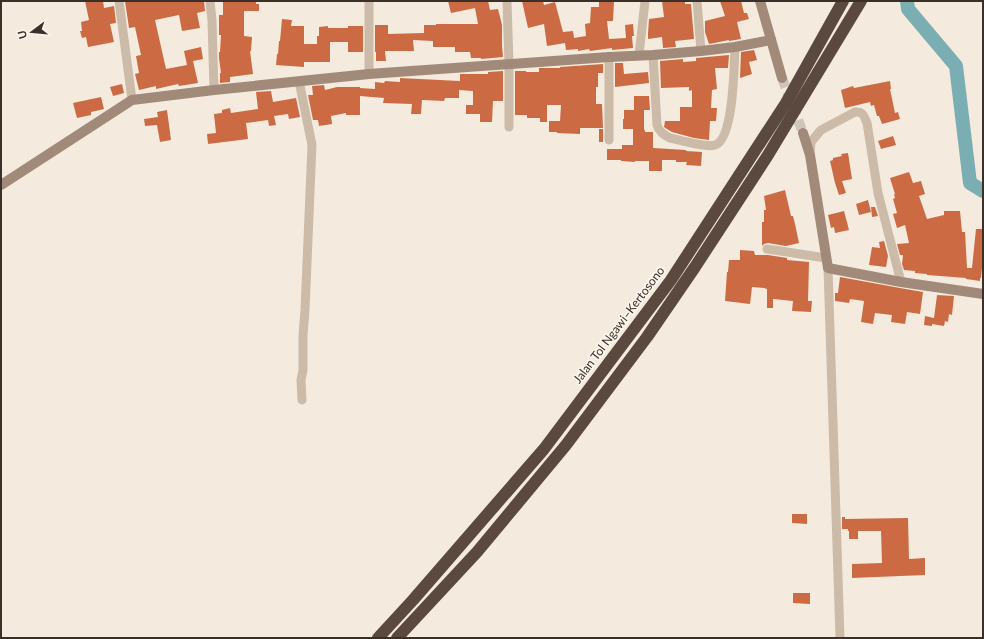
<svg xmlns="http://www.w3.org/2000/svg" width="984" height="639" viewBox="0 0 984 639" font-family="Lato,sans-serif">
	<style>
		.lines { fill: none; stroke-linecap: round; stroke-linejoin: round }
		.river { stroke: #7baeb3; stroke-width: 14 }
		.building { fill: #cc6b43 }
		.secondary-tunnel { stroke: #cfc5ba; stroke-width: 10; stroke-dasharray: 10 5; stroke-linecap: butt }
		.street { stroke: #cdbba9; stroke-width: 9 }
		.secondary { stroke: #a18a7a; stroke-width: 10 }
		.highway { stroke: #5b4940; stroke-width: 12 }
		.labels { text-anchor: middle; stroke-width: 4; stroke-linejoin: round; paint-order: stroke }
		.street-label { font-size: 12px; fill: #3a2f29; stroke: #fbf4eb }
	</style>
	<rect width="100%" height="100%" fill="#f4ebde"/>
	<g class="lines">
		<path class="river" d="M 907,1 L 908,9 L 956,66 L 970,183 L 983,191"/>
	</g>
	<g class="building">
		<path d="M 85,1 L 103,1 L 104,8 L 114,6 L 116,23 L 110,24 L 114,42 L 88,47 L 86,37 L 82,38 L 80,31 L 82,31 L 81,22 L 89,20 Z"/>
		<path d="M 125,1 L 204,1 L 205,11 L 197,13 L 200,28 L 182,31 L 179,15 L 155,20 L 166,69 L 187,65 L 184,51 L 201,47 L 203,59 L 193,61 L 198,83 L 179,86 L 178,84 L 156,89 L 156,86 L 139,90 L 135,74 L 139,73 L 136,56 L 141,55 L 135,27 L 129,28 Z"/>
		<path d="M 223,1 L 256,1 L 256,4 L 259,4 L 259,11 L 244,11 L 244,36 L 252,37 L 251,51 L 250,51 L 253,74 L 230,77 L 230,82 L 220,83 L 220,73 L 221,73 L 219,58 L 219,52 L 220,52 L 221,35 L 219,35 L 219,15 L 223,15 Z"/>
		<path d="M 448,1 L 488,1 L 490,10 L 498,9 L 502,25 L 502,46 L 503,57 L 481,59 L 481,58 L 471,58 L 470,52 L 455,52 L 455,47 L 433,47 L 433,41 L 413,40 L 414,51 L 385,51 L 386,61 L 376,61 L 376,52 L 375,52 L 375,25 L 388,25 L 388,34 L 424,33 L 424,25 L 436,25 L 436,24 L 478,24 L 475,8 L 451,13 Z"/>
		<path d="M 522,1 L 543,1 L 544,5 L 555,2 L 563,32 L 573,31 L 574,38 L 586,36 L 585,24 L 590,23 L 591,7 L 599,7 L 599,1 L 614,1 L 613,21 L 607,21 L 609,39 L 626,38 L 625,25 L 633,24 L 634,36 L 632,36 L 633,48 L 612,50 L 612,48 L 590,51 L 589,49 L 578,51 L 578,49 L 566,50 L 565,43 L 547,46 L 544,24 L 528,28 Z"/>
		<path d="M 662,1 L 685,1 L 685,4 L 691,4 L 694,39 L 675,41 L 676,47 L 663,48 L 662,37 L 648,39 L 648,33 L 649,19 L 664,17 Z"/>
		<path d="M 720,1 L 741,1 L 744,13 L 747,13 L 749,19 L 737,22 L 741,39 L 729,41 L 729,40 L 709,44 L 705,32 L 705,21 L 725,16 Z"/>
		<path d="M 282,19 L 292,20 L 291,26 L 304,26 L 304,44 L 317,44 L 317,36 L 319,36 L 319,27 L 328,26 L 328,28 L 348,28 L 348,26 L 363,26 L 363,52 L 348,52 L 348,42 L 330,42 L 330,62 L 304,62 L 304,67 L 276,65 L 277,54 L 278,54 L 279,41 L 280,41 Z"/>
		<path d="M 754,50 L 757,60 L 749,62 L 752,74 L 740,78 L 741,52 Z"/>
		<path d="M 729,55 L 728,68 L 715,68 L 717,89 L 712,90 L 711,108 L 717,108 L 716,121 L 710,121 L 709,140 L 694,138 L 672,132 L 667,129 L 664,127 L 665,121 L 680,121 L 680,107 L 692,107 L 692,90 L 689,91 L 689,87 L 661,88 L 660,61 L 683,59 L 683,62 L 696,61 L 696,58 Z"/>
		<path d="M 615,63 L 623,63 L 624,74 L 648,72 L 649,83 L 615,87 Z"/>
		<path d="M 603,64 L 603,73 L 598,73 L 598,87 L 596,87 L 596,104 L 602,104 L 603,128 L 580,128 L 580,134 L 557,133 L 557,132 L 549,132 L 549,121 L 560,121 L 561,105 L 547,105 L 547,122 L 540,122 L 540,118 L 527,118 L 527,115 L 515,115 L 515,71 L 526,71 L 526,72 L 539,72 L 539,68 L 560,68 L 560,67 Z"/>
		<path d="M 503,71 L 503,101 L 493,101 L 492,122 L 480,122 L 480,114 L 466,114 L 466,105 L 473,105 L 473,91 L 459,90 L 459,98 L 445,98 L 444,101 L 422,100 L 421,114 L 411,114 L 412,104 L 383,103 L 384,98 L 360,96 L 360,115 L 346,115 L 346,113 L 331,116 L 332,124 L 319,126 L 318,120 L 313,120 L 308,95 L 313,95 L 312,86 L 324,85 L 325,90 L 337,87 L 360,87 L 360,88 L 375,89 L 375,82 L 384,83 L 385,81 L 400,82 L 400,78 L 460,81 L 460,74 L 488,74 L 488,72 Z"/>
		<path d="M 890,81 L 891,89 L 890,89 L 895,113 L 898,112 L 900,119 L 882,124 L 879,116 L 877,116 L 874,105 L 871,106 L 870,102 L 845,108 L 841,90 L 853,86 L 854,88 Z"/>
		<path d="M 122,84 L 124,93 L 113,96 L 110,87 Z"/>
		<path d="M 271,91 L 273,102 L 296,98 L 300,117 L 289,119 L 288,114 L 274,116 L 276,125 L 269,126 L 268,120 L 246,123 L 248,139 L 208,144 L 207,134 L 216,133 L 214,114 L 222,113 L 222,110 L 230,108 L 231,113 L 258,109 L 256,92 Z"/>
		<path d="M 634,96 L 649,96 L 650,110 L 644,110 L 644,130 L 645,130 L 645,132 L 653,132 L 653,148 L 686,150 L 686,151 L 702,152 L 701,166 L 686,165 L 687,162 L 676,162 L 676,160 L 662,160 L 662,171 L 649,171 L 649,161 L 635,161 L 635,162 L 621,161 L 621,160 L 607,160 L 607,149 L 622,149 L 622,145 L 633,145 L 633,129 L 623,129 L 623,119 L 624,119 L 624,110 L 634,110 Z"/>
		<path d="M 101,97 L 104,109 L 91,112 L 91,115 L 77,118 L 73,103 Z"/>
		<path d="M 167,110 L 171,140 L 160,142 L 157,125 L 145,126 L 144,119 L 158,117 L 157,112 Z"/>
		<rect x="599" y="129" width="4" height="13"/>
		<path d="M 893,136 L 896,145 L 881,149 L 878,141 Z"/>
		<path d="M 848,153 L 852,179 L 842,181 L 846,193 L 839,195 L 835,183 L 830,161 L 833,160 L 833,158 L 842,156 L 841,154 Z"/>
		<path d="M 909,172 L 913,183 L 921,181 L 925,194 L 919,196 L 927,219 L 944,215 L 944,211 L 960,211 L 962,232 L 965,232 L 967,268 L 972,268 L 976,229 L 983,229 L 983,257 L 981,278 L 980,278 L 980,281 L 966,279 L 966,278 L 927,275 L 927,274 L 915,273 L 915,271 L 904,270 L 902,264 L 903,255 L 900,255 L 897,244 L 909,243 L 905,225 L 897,228 L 893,214 L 897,213 L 893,199 L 895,198 L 894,194 L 895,194 L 890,178 Z"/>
		<path d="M 785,190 L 791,216 L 793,216 L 795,224 L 799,243 L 786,246 L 768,243 L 764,244 L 762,246 L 762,222 L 764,222 L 764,210 L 766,210 L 764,196 Z"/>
		<path d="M 868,200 L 871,212 L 859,215 L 856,204 Z"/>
		<path d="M 871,207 L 875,207 L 878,216 L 872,217 Z"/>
		<path d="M 844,211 L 849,230 L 835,233 L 834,227 L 831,228 L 828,215 Z"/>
		<path d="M 884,241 L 888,256 L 886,267 L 869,265 L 872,247 L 880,248 L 879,242 Z"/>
		<path d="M 740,250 L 754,251 L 755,255 L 768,255 L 787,258 L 787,260 L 809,262 L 808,301 L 812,301 L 811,312 L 792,311 L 793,301 L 773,299 L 773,308 L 767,308 L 767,289 L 764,288 L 752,287 L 750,304 L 725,301 L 727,272 L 728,272 L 729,260 L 740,260 Z"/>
		<path d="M 840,277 L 900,288 L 923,292 L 920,314 L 907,312 L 905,324 L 891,322 L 892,315 L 875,313 L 873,324 L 861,322 L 864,301 L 850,299 L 849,303 L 835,301 L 835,293 L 838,293 Z"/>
		<path d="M 937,295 L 954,296 L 952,315 L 949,314 L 948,322 L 945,321 L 944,326 L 932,324 L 932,326 L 924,325 L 925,316 L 934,318 Z"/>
		<path d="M 792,514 L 807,514 L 807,524 L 792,523 Z"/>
		<path d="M 842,517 L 845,517 L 845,519 L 908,518 L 909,559 L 925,558 L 925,575 L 852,578 L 852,564 L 882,563 L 881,531 L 858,531 L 858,539 L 849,539 L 849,531 L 848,531 L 848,529 L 842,529 Z"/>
		<path d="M 793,593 L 810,593 L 810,604 L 793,603 Z"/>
	</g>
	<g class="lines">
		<path class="secondary-tunnel" d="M 782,78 L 803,133"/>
		<g class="street">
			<path d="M 119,1 L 132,100"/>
			<path d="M 210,1 L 212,20 L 214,90"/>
			<path d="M 507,1 L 509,64 L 509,127"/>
			<path d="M 697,1 L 701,51"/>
			<path d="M 639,55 L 645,1"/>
			<path d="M 653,55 L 657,125 C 659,131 663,135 670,138 C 680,140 706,148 715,145 C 734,139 734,65 735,47"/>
			<path d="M 609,57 L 609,140"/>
			<path d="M 369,74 L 369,1"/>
			<path d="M 299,81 L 312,145 L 305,310 L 303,335 L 303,370 L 301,380 L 302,400"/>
			<path d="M 810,154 L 811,142 L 821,130 L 855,112 C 864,111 864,117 867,123 L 878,193 L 901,282"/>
			<path d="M 767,249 L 826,258"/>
			<path d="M 828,268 L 840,638"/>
		</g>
		<g class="secondary">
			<path d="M 760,1 L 782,78"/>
			<path d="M 803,133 L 810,155 L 828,268 L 901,282 L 983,294"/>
			<path d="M 1,185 L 132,100 L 214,90 L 369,74 L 609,57 L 653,55 L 701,51 L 735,47 L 771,40"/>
		</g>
		<g class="highway">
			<path d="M 378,638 L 413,600 L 544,449 L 671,280 L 786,103 L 843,1"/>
			<path d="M 397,638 L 477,552 L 566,445 L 647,337 L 695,267 L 768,155 L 861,1"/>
		</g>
	</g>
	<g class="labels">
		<g class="street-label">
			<text transform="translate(619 325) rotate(-53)" y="4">Jalan Tol Ngawi–Kertosono</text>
		</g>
	</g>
	<rect width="984" height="639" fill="none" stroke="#3a2f29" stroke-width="4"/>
	<g transform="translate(32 32) rotate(254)" stroke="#fbf4eb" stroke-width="3" paint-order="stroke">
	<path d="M0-3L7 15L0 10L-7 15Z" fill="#3a2f29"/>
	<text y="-6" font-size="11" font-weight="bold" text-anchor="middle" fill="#3a2f29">U</text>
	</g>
</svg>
